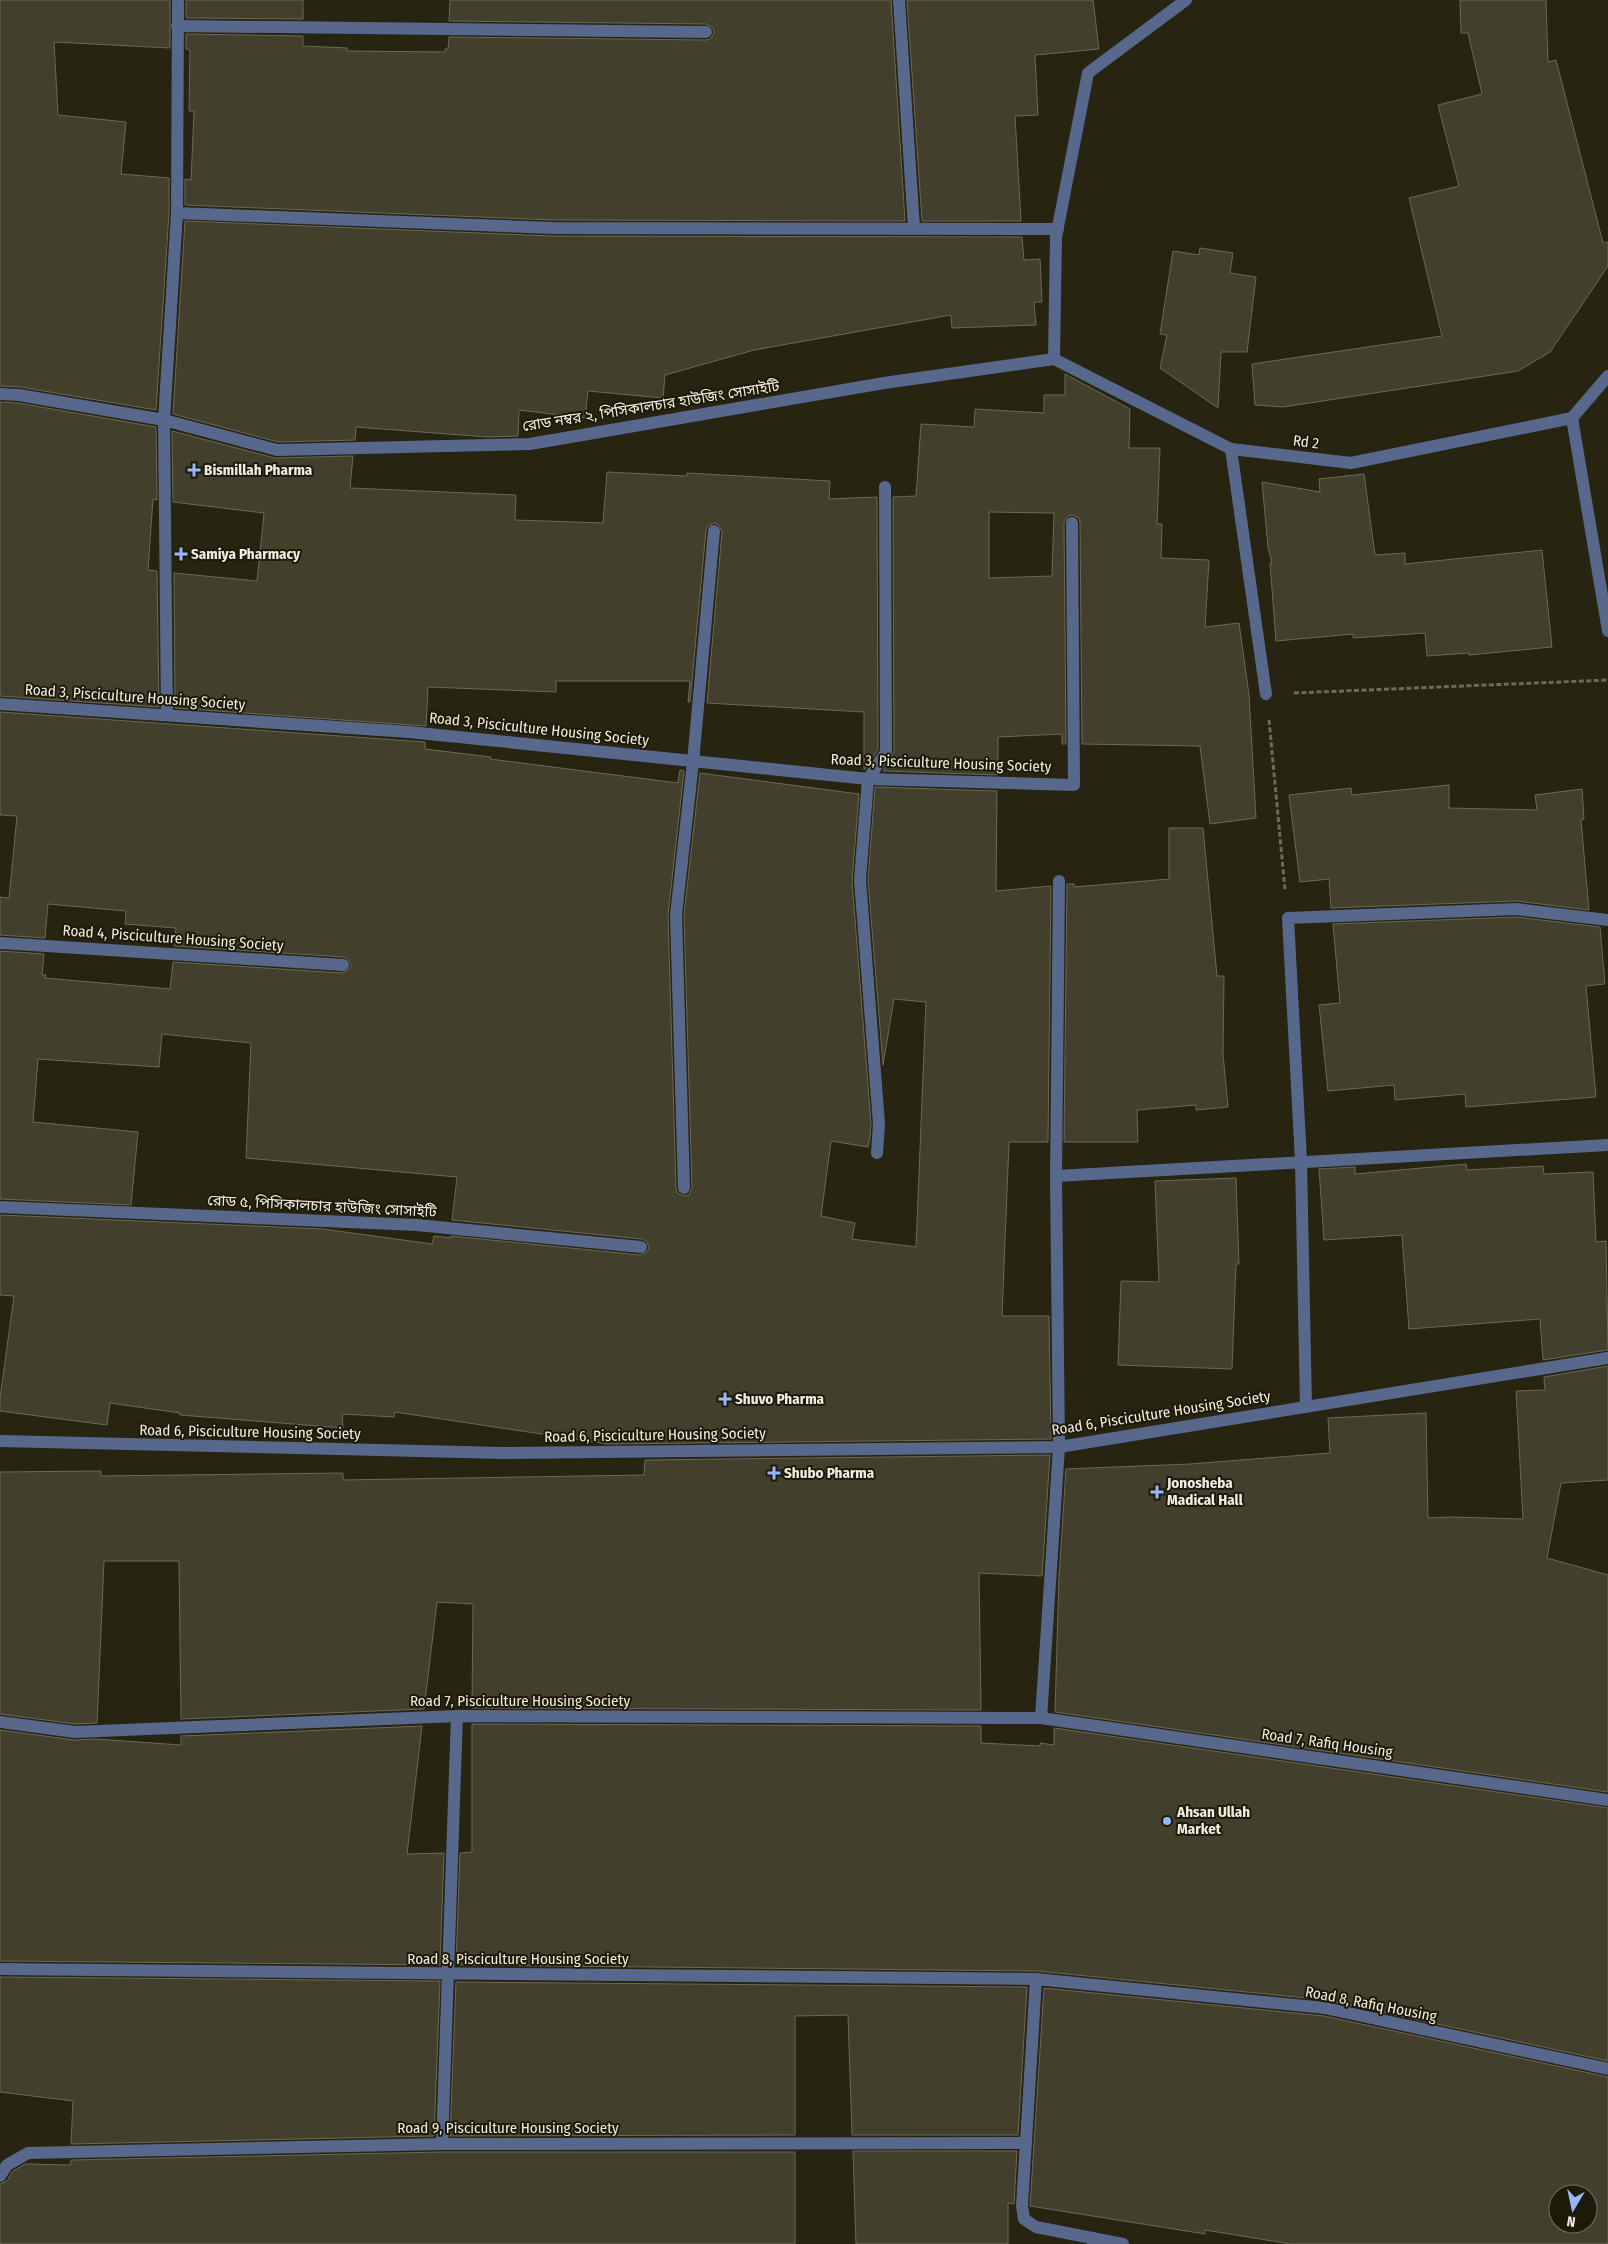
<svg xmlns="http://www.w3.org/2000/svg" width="1608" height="2244" viewBox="0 0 1608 2244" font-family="'Fira Sans Condensed','Noto Sans Bengali',sans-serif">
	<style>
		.building { fill: #433f2d; stroke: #6d6956; fill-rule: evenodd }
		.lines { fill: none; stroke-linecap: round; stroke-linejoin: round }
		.path { stroke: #6e6b5c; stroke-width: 3; stroke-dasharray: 5 2.5; stroke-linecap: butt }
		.street { stroke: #57688c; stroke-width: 12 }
		.poi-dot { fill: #96b6fd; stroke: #1e1a09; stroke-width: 2 }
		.labels { text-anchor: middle; stroke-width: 4; stroke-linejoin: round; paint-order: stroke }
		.street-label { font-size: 15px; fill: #f0eee2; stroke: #1e1a09 }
		.poi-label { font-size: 15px; font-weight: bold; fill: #f0eee2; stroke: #1e1a09; text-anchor: start }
	</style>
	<rect width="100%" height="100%" fill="#272412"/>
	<g class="building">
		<path d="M 0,0 L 170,0 L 170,48 L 54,42 L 58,115 L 126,122 L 121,174 L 169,178 L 169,213 L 156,410 L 20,387 L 0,386 Z"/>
		<path d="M 186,0 L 303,0 L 303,19 L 186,18 Z"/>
		<path d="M 450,0 L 891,0 L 905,221 L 552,220 L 185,205 L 185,179 L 191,180 L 194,111 L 189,111 L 190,50 L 186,49 L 186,34 L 303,36 L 303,46 L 347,48 L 347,51 L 445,52 L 445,49 L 448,49 L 449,37 L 706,40 L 710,39 L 714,33 L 713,28 L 706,24 L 449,21 Z"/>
		<path d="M 907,0 L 1093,0 L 1099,49 L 1035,55 L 1038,115 L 1015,116 L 1021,221 L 922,221 Z"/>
		<path d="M 1460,0 L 1546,0 L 1548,62 L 1556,60 L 1603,243 L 1608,242 L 1608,266 L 1550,352 L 1518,371 L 1283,407 L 1255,405 L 1252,364 L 1442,336 L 1409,198 L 1459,186 L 1438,105 L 1482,94 L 1468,33 L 1461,33 Z"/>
		<path d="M 185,221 L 552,236 L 1022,237 L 1024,260 L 1040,259 L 1042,302 L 1034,302 L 1036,325 L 952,328 L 951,315 L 754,350 L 665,375 L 663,398 L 588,391 L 585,418 L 519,410 L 518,436 L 487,437 L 356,427 L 355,440 L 278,442 L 173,414 Z"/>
		<path d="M 1200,248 L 1233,253 L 1230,273 L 1256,277 L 1247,352 L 1221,352 L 1218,408 L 1160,368 L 1167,335 L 1160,334 L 1173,251 L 1199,255 Z"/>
		<path d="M 1065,374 L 1130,409 L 1129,448 L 1160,448 L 1157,524 L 1162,524 L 1161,558 L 1209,560 L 1205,627 L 1239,623 L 1249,695 L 1256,818 L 1210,824 L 1200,746 L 1082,744 L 1080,523 L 1079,518 L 1072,515 L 1068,516 L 1064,523 L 1066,744 L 1062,744 L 1062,734 L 998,737 L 998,775 L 883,771 L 894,752 L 893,497 L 916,496 L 921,424 L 974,427 L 975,409 L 1044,413 L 1044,395 L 1065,395 ZM 989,512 L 1054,513 L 1052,576 L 989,578 Z"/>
		<path d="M 0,402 L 18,403 L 156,427 L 157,500 L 153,499 L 148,570 L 157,571 L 159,707 L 0,696 Z"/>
		<path d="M 172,431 L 275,458 L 353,456 L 350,488 L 516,495 L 515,520 L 603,523 L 607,472 L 687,476 L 687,473 L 830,481 L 829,499 L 877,497 L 878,750 L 864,770 L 864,712 L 707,703 L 722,532 L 719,525 L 714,523 L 708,526 L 706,530 L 690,702 L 688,702 L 690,681 L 556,681 L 556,692 L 428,687 L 426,726 L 175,708 L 174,573 L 257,581 L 264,513 L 173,502 Z"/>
		<path d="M 1364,474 L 1375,555 L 1405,553 L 1405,564 L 1542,550 L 1552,647 L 1469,655 L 1469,653 L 1427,656 L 1425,633 L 1353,638 L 1353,634 L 1276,641 L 1270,563 L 1272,563 L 1268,547 L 1262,482 L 1320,492 L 1319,479 Z"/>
		<path d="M 0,712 L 425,742 L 425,749 L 491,757 L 490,759 L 678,783 L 680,770 L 684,771 L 668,915 L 676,1188 L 677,1193 L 684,1196 L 689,1195 L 692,1188 L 684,915 L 700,773 L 859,794 L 852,881 L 871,1124 L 870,1137 L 868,1147 L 831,1141 L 821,1216 L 855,1223 L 852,1239 L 916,1247 L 926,1002 L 894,999 L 883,1065 L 868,880 L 875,787 L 997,791 L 996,891 L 1051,886 L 1048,1142 L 1009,1142 L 1002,1316 L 1049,1316 L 1051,1439 L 608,1444 L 395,1412 L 394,1417 L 342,1414 L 343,1428 L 180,1415 L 180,1413 L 110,1403 L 107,1425 L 0,1411 L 0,1398 L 14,1296 L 0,1295 L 0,1215 L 323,1229 L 432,1244 L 434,1236 L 451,1238 L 451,1236 L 640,1255 L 647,1252 L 649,1247 L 646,1241 L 642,1239 L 452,1220 L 457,1177 L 246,1158 L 251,1043 L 162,1034 L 159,1067 L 38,1059 L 33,1122 L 138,1132 L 131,1205 L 0,1199 L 0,951 L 44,954 L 42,975 L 46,975 L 45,978 L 170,989 L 173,962 L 342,973 L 349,970 L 351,965 L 348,959 L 344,957 L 174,946 L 176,928 L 125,924 L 126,911 L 48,904 L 45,938 L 0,935 L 0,897 L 9,898 L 17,816 L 0,815 Z"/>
		<path d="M 1449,785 L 1449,808 L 1537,810 L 1535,795 L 1582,789 L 1584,819 L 1581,820 L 1589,910 L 1516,901 L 1331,908 L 1329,879 L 1300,882 L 1289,795 L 1351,788 L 1352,795 Z"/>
		<path d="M 1169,828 L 1203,828 L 1217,976 L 1224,976 L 1223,1054 L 1228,1107 L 1196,1110 L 1196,1105 L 1137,1110 L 1138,1142 L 1064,1142 L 1067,884 L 1074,884 L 1074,887 L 1169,879 Z"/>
		<path d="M 1516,917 L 1600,927 L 1605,984 L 1586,986 L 1596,1097 L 1466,1107 L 1465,1094 L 1395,1100 L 1394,1085 L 1328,1091 L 1319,1005 L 1340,1003 L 1333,924 Z"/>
		<path d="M 1466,1164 L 1467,1170 L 1543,1166 L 1544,1174 L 1593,1172 L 1596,1242 L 1606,1241 L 1608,1350 L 1543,1360 L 1540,1319 L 1409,1329 L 1402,1235 L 1324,1240 L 1319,1169 L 1355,1167 L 1355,1174 Z"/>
		<path d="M 1236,1178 L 1239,1264 L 1236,1264 L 1232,1369 L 1118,1365 L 1121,1281 L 1159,1282 L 1155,1181 Z"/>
		<path d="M 1608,1366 L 1608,1480 L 1561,1483 L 1547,1558 L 1608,1575 L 1608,1792 L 1055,1712 L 1059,1577 L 1066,1469 L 1190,1464 L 1330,1453 L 1328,1418 L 1426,1413 L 1428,1518 L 1452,1517 L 1523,1519 L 1516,1391 L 1545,1390 L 1544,1377 Z"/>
		<path d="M 1050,1455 L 1042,1576 L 979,1573 L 981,1710 L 472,1708 L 473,1604 L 437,1602 L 424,1709 L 181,1719 L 179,1561 L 104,1561 L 97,1723 L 75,1724 L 0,1714 L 0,1472 L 101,1471 L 101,1476 L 343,1473 L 343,1480 L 644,1475 L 645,1460 Z"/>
		<path d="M 472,1724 L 981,1726 L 981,1743 L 1040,1746 L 1040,1743 L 1054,1745 L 1054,1728 L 1608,1808 L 1608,2061 L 1326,2000 L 1037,1971 L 456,1965 L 460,1853 L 472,1852 Z"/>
		<path d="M 422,1726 L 407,1854 L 444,1853 L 440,1965 L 0,1961 L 0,1730 L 74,1740 L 96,1739 L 181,1745 L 181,1736 Z"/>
		<path d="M 0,1977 L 440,1981 L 434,2136 L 71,2144 L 73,2101 L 0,2092 Z"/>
		<path d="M 456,1982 L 1027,1987 L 1018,2135 L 852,2135 L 848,2015 L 795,2016 L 795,2135 L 450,2136 Z"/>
		<path d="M 1044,1988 L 1324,2016 L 1608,2077 L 1608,2244 L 1291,2244 L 1205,2230 L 1205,2234 L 1030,2206 ZM 1558,2194 L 1588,2194 L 1588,2224 L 1558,2224 Z"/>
		<path d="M 853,2151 L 1017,2151 L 1014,2204 L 1008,2203 L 1008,2244 L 856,2244 Z"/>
		<path d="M 442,2152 L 795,2152 L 795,2244 L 0,2244 L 0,2184 L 7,2181 L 13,2171 L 25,2164 L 70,2165 L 71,2160 Z"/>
	</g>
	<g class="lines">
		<g class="path">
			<path d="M 1294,693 L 1608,680"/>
			<path d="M 1269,720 L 1285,890"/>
		</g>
		<g class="street">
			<path d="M 899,0 L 914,228"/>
			<path d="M 177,26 L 706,32"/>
			<path d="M 177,213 L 552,228 L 1058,229"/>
			<path d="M 1054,359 L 1231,449 L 1351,463 L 1572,418"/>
			<path d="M 1054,359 L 1056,237 L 1088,73 L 1186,0"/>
			<path d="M 1608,376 L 1572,418 L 1608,631"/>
			<path d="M 0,394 L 19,395 L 164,420 L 177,213 L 178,0"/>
			<path d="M 1231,449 L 1266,694"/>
			<path d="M 0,704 L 409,732 L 868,779 L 1074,785 L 1072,523"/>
			<path d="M 167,715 L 164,420 L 277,450 L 530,444 L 884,383 L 1054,359"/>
			<path d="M 0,943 L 343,965"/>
			<path d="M 877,1153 L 879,1124 L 860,880 L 868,779 L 886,752 L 885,487"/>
			<path d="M 1056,1176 L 1608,1145"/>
			<path d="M 684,1188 L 676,915 L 693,762 L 714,531"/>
			<path d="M 0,1207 L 417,1225 L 641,1247"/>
			<path d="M 1306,1407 L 1301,1161 L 1288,918 L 1516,909 L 1608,920"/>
			<path d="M 0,1441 L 503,1453 L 1059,1447 L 1608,1358"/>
			<path d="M 1041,1718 L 1059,1447 L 1056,1176 L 1059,881"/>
			<path d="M 0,1722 L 75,1732 L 457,1716 L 1041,1718 L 1608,1800"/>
			<path d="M 0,1969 L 1036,1979 L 1325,2008 L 1608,2069"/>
			<path d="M 1036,1979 L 1022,2206 L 1024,2219 L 1036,2227 L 1092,2238 L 1093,2244"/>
			<path d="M 442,2144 L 457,1716"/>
			<path d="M 0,2176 L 7,2165 L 28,2153 L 442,2144 L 1026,2143"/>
			<path d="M 1092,2238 L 1123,2244"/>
		</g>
	</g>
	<g class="poi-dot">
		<path d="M191.5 462.5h5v5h5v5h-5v5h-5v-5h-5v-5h5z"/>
		<path d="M178.5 546.5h5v5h5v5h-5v5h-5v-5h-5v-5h5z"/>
		<path d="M722.5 1391.5h5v5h5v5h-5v5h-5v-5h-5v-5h5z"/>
		<path d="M771.5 1465.5h5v5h5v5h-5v5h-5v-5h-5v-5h5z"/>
		<path d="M1154.5 1484.5h5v5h5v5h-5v5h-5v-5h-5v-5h5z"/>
		<circle cx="1167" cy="1821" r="5"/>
	</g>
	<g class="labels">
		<g class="street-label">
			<text transform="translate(651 406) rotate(-9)" y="5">রোড নম্বর ২, পিসিকালচার হাউজিং সোসাইটি</text>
			<text transform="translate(1306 442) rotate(7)" y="5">Rd 2</text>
			<text transform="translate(135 697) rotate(4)" y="5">Road 3, Pisciculture Housing Society</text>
			<text transform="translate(539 729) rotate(6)" y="5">Road 3, Pisciculture Housing Society</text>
			<text transform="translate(941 763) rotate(2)" y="5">Road 3, Pisciculture Housing Society</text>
			<text transform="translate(173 938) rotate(4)" y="5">Road 4, Pisciculture Housing Society</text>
			<text transform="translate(322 1206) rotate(3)" y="5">রোড ৫, পিসিকালচার হাউজিং সোসাইটি</text>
			<text transform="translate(1161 1413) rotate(-9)" y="5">Road 6, Pisciculture Housing Society</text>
			<text transform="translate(250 1432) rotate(1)" y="5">Road 6, Pisciculture Housing Society</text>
			<text transform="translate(655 1435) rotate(-1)" y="5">Road 6, Pisciculture Housing Society</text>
			<text x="520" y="1706">Road 7, Pisciculture Housing Society</text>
			<text transform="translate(1327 1743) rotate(8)" y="5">Road 7, Rafiq Housing</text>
			<text x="518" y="1964">Road 8, Pisciculture Housing Society</text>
			<text transform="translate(1371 2004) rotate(11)" y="5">Road 8, Rafiq Housing</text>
			<text x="508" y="2133">Road 9, Pisciculture Housing Society</text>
		</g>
		<g class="poi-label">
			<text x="204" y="475">Bismillah Pharma</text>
			<text x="191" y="559">Samiya Pharmacy</text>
			<text x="735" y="1404">Shuvo Pharma</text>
			<text x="784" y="1478">Shubo Pharma</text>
			<text x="1167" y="1488">Jonosheba<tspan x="1167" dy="17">Madical Hall</tspan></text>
			<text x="1177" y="1817">Ahsan Ullah<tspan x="1177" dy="17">Market</tspan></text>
		</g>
	</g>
	<g transform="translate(1573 2209) rotate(189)"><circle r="24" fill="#1e1a09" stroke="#726f60"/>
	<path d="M0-4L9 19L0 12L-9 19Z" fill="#96b6fd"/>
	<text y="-8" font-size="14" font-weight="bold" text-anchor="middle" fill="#f0eee2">N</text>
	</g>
</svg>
